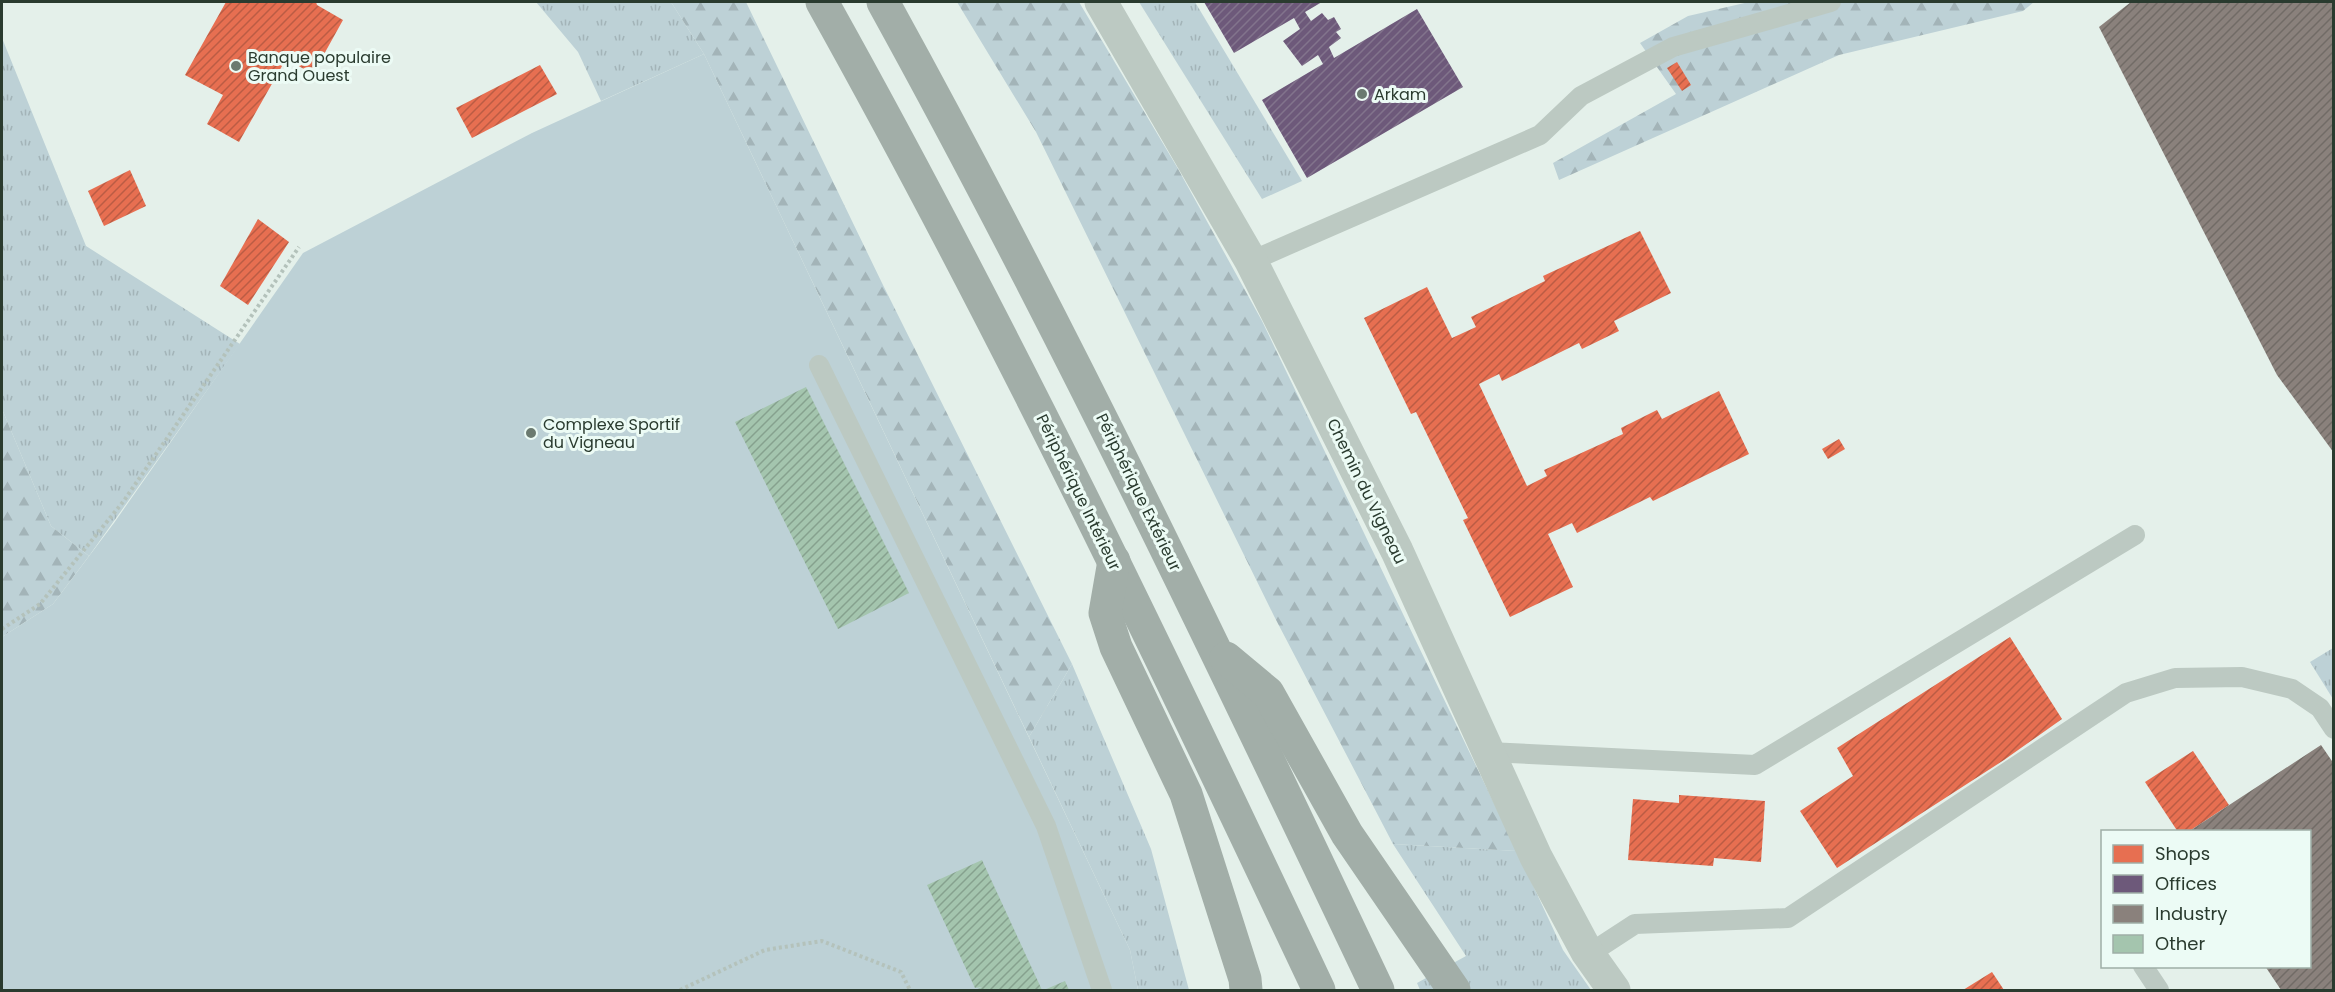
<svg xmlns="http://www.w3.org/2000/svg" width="2335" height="992" viewBox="0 0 2335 992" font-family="Poppins,sans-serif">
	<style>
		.grass { fill: url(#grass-tufts) }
		.forest { fill: url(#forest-firs) }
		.pitch { fill: #bdd1d6 }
		.shops { fill: url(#shops-hatch) }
		.offices { fill: url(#offices-hatch) }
		.industry { fill: url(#industry-hatch) }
		.building { fill: url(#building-hatch) }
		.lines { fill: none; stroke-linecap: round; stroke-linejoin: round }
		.path { stroke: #b4c2bb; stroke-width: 4; stroke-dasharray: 3 3; stroke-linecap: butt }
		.service { stroke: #bcc9c2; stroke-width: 20 }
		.minor { stroke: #bcc9c2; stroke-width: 33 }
		.trunk { stroke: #a2aea8; stroke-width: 33 }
		.poi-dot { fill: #6b7a70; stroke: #ecfbf5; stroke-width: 2 }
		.labels { text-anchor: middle; stroke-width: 6; stroke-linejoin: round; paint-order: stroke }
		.poi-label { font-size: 16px; fill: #2a3b2f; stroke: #ecfbf5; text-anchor: start }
		.street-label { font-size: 16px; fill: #2a3b2f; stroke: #ecfbf5 }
	</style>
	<defs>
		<pattern id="grass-tufts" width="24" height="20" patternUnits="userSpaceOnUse" patternTransform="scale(1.5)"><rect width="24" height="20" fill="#bdd1d6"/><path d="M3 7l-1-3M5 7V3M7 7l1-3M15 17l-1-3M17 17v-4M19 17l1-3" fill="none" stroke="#a3b4b8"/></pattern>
		<pattern id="forest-firs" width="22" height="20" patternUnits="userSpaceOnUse" patternTransform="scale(1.5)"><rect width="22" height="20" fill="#bdd1d6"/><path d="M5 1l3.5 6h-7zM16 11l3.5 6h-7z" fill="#a3b4b8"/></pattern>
		<pattern id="shops-hatch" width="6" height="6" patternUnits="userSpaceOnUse" patternTransform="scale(1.5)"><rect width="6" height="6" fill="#e76f51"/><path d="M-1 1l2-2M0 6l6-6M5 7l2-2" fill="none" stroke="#bb5c44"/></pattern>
		<pattern id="offices-hatch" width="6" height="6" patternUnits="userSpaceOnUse" patternTransform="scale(1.5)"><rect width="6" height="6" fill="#6d597a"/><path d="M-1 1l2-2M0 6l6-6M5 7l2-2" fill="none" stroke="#82748c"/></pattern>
		<pattern id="industry-hatch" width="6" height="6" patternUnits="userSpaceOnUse" patternTransform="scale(1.5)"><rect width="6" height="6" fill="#8a817c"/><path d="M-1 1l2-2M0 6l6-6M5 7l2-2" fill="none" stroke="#716b66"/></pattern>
		<pattern id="building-hatch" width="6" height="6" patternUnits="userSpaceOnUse" patternTransform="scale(1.5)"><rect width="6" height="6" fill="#a4c5ae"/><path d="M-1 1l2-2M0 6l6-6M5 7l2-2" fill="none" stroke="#86a18e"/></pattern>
	</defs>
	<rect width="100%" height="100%" fill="#e4f0ea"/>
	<g class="grass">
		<path d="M 536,2 L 671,2 L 704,54 L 601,101 L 578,52 Z"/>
		<path d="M 1139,2 L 1195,2 L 1302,181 L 1262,199 Z"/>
		<path d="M 2,38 L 86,246 L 240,344 L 89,556 L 51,526 L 2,409 Z"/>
		<path d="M 2333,648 L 2333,699 L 2310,662 Z"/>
		<path d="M 1072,664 L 1151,849 L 1189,990 L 1138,990 L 1130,950 L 1029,737 Z"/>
		<path d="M 1393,844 L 1517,851 L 1563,950 L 1591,990 L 1420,990 L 1417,983 L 1466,956 Z"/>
	</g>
	<g class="forest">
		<path d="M 671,2 L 746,2 L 882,283 L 1072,664 L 1029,737 L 704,54 Z"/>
		<path d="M 957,2 L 1079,2 L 1177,167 L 1262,321 L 1517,851 L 1393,844 L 1274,616 L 1036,132 Z"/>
		<path d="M 1749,2 L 2034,2 L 2023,11 L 1839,55 L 1559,180 L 1553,163 L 1676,94 L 1640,43 L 1688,16 Z"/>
		<path d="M 2,409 L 51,526 L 89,556 L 53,604 L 2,637 Z"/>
	</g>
	<path class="pitch" d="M 704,54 L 1130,950 L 1138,990 L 2,990 L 2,637 L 53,604 L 114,523 L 303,253 L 532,133 Z"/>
	<g class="shops">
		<path d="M 226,2 L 316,2 L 317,5 L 343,20 L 313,74 L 286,59 L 239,142 L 207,124 L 223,95 L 185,75 Z"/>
		<path d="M 1677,62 L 1691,85 L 1682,91 L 1667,68 Z"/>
		<path d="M 540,65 L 557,94 L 472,138 L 456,108 Z"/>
		<path d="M 130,170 L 146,206 L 104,226 L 88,191 Z"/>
		<path d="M 258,219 L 289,242 L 248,305 L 220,286 Z"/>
		<path d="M 1640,231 L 1671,293 L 1614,321 L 1619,331 L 1582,349 L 1579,343 L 1502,381 L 1499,374 L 1479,384 L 1527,486 L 1547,476 L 1544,470 L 1623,434 L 1621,428 L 1657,410 L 1662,419 L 1719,391 L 1749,454 L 1653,501 L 1650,497 L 1577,533 L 1572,523 L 1548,534 L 1573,587 L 1510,617 L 1463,520 L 1468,518 L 1416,412 L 1411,414 L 1364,318 L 1427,287 L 1452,338 L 1476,327 L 1471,317 L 1545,281 L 1543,276 Z"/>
		<path d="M 1839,439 L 1845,449 L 1828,459 L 1822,449 Z"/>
		<path d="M 2010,637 L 2062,719 L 2004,760 L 1837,868 L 1800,811 L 1853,776 L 1837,748 Z"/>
		<path d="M 2193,751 L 2229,805 L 2188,832 L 2178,832 L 2145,782 Z"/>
		<path d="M 1679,795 L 1765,801 L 1761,862 L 1714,858 L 1713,866 L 1628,860 L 1633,799 L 1679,803 Z"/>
		<path d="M 1992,972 L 2004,990 L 1963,990 Z"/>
	</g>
	<path class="offices" d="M 1204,2 L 1322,2 L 1305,12 L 1311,21 L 1322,13 L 1328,20 L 1334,17 L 1341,29 L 1336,32 L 1341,38 L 1329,47 L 1334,58 L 1417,9 L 1463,87 L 1307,178 L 1262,100 L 1323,64 L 1318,55 L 1302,66 L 1283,41 L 1300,29 L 1294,18 L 1234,53 Z"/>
	<g class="industry">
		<path d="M 2131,2 L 2334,2 L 2334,453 L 2277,375 L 2099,27 Z"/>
		<path d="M 2321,745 L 2334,764 L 2334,990 L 2281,990 L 2265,966 L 2310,966 L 2310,832 L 2188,832 Z"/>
	</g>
	<g class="building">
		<path d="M 806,387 L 909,593 L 838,629 L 735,422 Z"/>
		<path d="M 982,860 L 1042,990 L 975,990 L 982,987 L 975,988 L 927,885 Z"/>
		<path d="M 1065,981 L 1069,990 L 1044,990 Z"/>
	</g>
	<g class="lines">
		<g class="path">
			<path d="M 2,629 L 40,604 L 123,502 L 299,247"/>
			<path d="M 680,990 L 765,950 L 822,941 L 901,972 L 910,990"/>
		</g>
		<g class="service">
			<path d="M 1251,261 L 1540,135 L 1581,96 L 1673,47 L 1831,2"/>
			<path d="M 819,365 L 1046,826 L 1102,990"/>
			<path d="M 1488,752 L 1755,765 L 2135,535"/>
			<path d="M 1589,954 L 1635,924 L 1788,918 L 2126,693 L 2175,678 L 2242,677 L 2292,689 L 2320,708 L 2334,729"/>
			<path d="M 2143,966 L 2159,990"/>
		</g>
		<path class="minor" d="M 1101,2 L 1251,261 L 1397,551 L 1536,857 L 1587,952 L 1614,990"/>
		<g class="trunk">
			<path d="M 822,2 C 1002,324 1162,657 1319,990"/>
			<path d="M 883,2 C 1061,325 1220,657 1378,990"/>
			<path d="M 1114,561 L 1105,613 L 1116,647 L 1186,794 L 1245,979 L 1246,990"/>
			<path d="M 1226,658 L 1268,693 L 1347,834 L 1454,990"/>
		</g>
	</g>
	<g class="poi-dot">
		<circle cx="236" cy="66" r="6"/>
		<circle cx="1362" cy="94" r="6"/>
		<circle cx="531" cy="433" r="6"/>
	</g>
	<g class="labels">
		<g class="poi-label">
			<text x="248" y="63">Banque populaire<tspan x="248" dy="18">Grand Ouest</tspan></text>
			<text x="1374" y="100">Arkam</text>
			<text x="543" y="430">Complexe Sportif<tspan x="543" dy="18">du Vigneau</tspan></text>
		</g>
		<g class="street-label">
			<text transform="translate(1367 491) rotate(64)" y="6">Chemin du Vigneau</text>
			<text transform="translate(1079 492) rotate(64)" y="6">Périphérique Intérieur</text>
			<text transform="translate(1139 492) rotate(64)" y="6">Périphérique Extérieur</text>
		</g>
	</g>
	<rect width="2335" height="992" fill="none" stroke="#2a3b2f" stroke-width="6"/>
	<rect x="2101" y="830" width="210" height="138" fill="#ecfbf5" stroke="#9eaea6" stroke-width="1.5"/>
	<rect x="2113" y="845" width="30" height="18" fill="#e76f51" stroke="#9eaea6" stroke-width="1.5"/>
	<text x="2155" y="860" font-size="18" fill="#2a3b2f">Shops</text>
	<rect x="2113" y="875" width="30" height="18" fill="#6d597a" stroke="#9eaea6" stroke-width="1.5"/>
	<text x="2155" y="890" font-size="18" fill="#2a3b2f">Offices</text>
	<rect x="2113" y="905" width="30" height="18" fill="#8a817c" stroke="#9eaea6" stroke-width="1.5"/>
	<text x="2155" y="920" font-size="18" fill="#2a3b2f">Industry</text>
	<rect x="2113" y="935" width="30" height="18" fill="#a4c5ae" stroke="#9eaea6" stroke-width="1.5"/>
	<text x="2155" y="950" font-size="18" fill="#2a3b2f">Other</text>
</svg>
